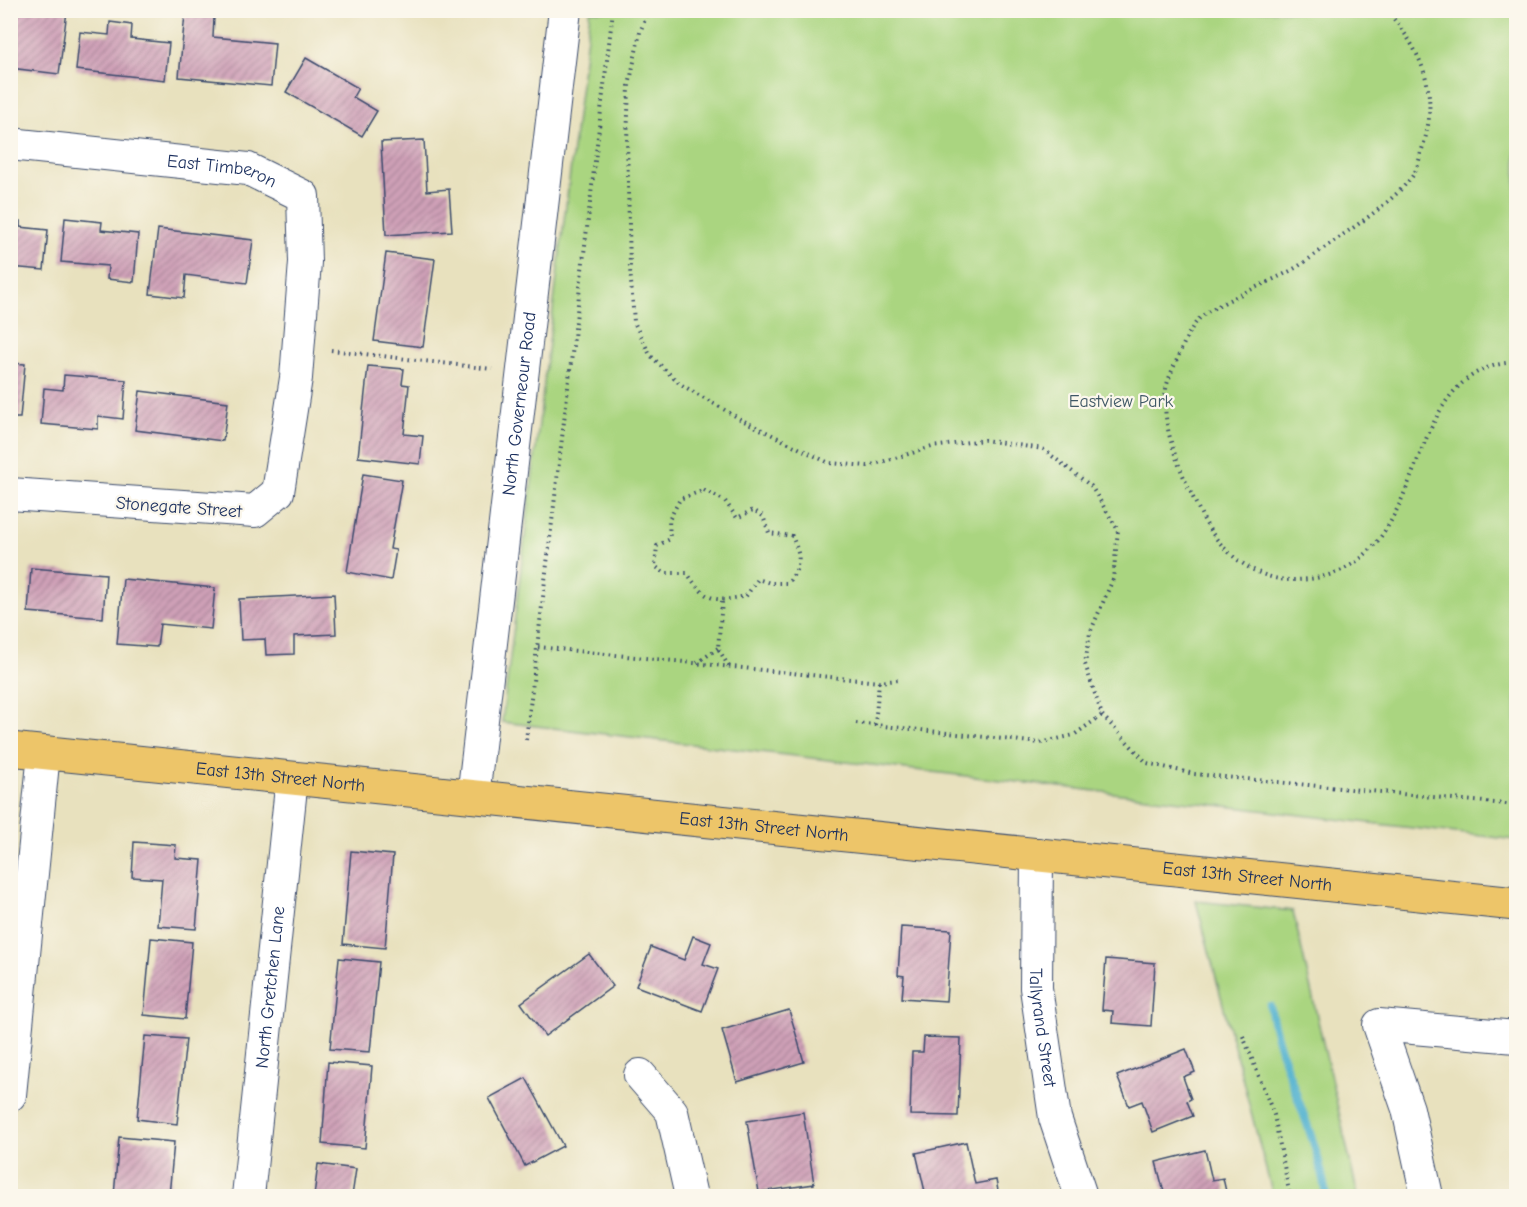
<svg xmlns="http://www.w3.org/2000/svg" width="1527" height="1207" viewBox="0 0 1527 1207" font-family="'Comic Neue',sans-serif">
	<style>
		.green { fill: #aad580; stroke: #62826f; stroke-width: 1.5 }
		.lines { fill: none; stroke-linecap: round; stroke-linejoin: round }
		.stream { stroke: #50b1cf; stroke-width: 8 }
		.building { fill: url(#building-hatch) }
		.minor-casing { stroke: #3a4a6c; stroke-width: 34 }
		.major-casing { stroke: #3a4a6c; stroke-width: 35 }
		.path { stroke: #3a4a6c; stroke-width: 4; stroke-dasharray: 1.5 4.5; stroke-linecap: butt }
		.minor { stroke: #fff; stroke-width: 32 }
		.major { stroke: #edc569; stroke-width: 33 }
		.labels { text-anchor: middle; stroke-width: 4.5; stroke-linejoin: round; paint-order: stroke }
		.street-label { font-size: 18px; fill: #1b2f5e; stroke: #fbf7ec }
		.park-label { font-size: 18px; fill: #3f5866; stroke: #fbf7ec }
	</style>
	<defs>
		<pattern id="building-hatch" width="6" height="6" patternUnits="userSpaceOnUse" patternTransform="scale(1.5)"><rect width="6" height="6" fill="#cfa0b7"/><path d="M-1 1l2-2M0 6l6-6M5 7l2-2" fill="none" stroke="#a78398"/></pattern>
	</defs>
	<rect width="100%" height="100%" fill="#fbf7ec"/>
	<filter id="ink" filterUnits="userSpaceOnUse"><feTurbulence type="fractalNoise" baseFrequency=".0167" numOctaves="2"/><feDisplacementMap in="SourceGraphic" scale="12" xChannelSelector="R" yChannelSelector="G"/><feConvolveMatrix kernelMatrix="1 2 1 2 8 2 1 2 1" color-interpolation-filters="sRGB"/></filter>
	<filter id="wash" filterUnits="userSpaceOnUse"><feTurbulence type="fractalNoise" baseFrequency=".008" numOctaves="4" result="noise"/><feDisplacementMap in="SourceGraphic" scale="24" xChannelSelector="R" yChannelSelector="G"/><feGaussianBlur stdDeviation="1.35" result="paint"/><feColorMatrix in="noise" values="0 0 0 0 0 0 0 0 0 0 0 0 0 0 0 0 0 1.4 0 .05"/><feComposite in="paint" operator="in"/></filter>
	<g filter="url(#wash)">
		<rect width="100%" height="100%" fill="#e8e1be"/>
		<g class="green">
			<path d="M 590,11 L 1516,11 L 1516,840 L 502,722 Z"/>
			<path d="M 1196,901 L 1293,911 L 1358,1196 L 1273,1196 Z"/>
		</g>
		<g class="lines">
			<path class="stream" d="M 1270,1006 C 1281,1071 1317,1131 1326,1196"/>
		</g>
		<g id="blocks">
			<g class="building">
				<path d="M 10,10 L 67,11 L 59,74 L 10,68 Z"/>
				<path d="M 185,14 L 214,17 L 213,37 L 275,43 L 271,86 L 179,77 Z"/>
				<path d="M 110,22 L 132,25 L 131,39 L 169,43 L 165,80 L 76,70 L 80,32 L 109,35 Z"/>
				<path d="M 306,58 L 358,88 L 353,97 L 377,111 L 362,136 L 286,92 Z"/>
				<path d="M 424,140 L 427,191 L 449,189 L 452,231 L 386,235 L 381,142 Z"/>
				<path d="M 65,218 L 102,222 L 101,230 L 138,234 L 134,282 L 107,279 L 108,266 L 61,262 Z"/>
				<path d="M 10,220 L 20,221 L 20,227 L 48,230 L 44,270 L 10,267 Z"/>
				<path d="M 158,229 L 253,240 L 247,283 L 186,275 L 184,298 L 150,294 Z"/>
				<path d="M 386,253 L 435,259 L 423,347 L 374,341 Z"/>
				<path d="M 10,363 L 25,364 L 20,418 L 10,418 Z"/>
				<path d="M 368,366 L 404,369 L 402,384 L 409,385 L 404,434 L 423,436 L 420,464 L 358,457 Z"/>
				<path d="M 64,375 L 126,380 L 123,419 L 98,416 L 98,429 L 41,424 L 44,388 L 63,390 Z"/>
				<path d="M 140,391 L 228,402 L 223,441 L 135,430 Z"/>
				<path d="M 363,474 L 402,480 L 390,549 L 396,550 L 391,580 L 347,572 Z"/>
				<path d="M 31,568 L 106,574 L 103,618 L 28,612 Z"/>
				<path d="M 123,579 L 215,588 L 211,629 L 160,624 L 157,647 L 117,644 Z"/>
				<path d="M 334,594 L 336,634 L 294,636 L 294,654 L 266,655 L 265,639 L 241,640 L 239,599 Z"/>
				<path d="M 134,842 L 176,845 L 175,858 L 202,860 L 196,929 L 158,926 L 162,879 L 132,877 Z"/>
				<path d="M 351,851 L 393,855 L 385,948 L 343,944 Z"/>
				<path d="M 901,927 L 951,930 L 946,1001 L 902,998 L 904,976 L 898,975 Z"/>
				<path d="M 693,936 L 711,943 L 703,964 L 718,969 L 702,1011 L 636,986 L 651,947 L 684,960 Z"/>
				<path d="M 151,938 L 192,942 L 185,1019 L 144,1015 Z"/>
				<path d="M 589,954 L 613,986 L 545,1036 L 521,1003 Z"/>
				<path d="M 339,958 L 379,962 L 370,1052 L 330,1049 Z"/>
				<path d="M 1106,959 L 1155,963 L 1151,1026 L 1112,1023 L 1113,1011 L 1102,1010 Z"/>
				<path d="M 789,1010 L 804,1062 L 737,1082 L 722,1030 Z"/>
				<path d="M 145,1036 L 186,1039 L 177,1124 L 137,1119 Z"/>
				<path d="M 924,1037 L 961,1038 L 958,1116 L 910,1115 L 912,1052 L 923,1052 Z"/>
				<path d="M 1186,1049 L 1195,1072 L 1183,1077 L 1191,1099 L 1187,1101 L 1193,1116 L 1153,1132 L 1142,1101 L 1129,1106 L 1117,1076 Z"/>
				<path d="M 328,1062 L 372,1066 L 365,1148 L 322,1144 Z"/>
				<path d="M 526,1078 L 563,1146 L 525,1166 L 489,1098 Z"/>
				<path d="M 803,1112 L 814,1184 L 759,1192 L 747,1121 Z"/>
				<path d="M 119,1137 L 174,1142 L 169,1196 L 114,1196 Z"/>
				<path d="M 966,1142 L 975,1184 L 996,1180 L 999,1196 L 926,1196 L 916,1153 Z"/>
				<path d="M 1205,1150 L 1212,1180 L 1223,1178 L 1227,1196 L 1165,1196 L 1156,1162 Z"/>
				<path d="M 318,1164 L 356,1169 L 352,1196 L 314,1196 Z"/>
			</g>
		</g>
	</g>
	<g filter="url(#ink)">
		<use href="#blocks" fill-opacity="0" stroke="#3a4a6c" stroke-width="1.5"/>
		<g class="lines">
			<defs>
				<g id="minor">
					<path id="s1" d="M 10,144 L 248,169 L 303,196 L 305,262 L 296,378 L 278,492 L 255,511 L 10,494"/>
					<path id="s2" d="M 473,797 L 565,10"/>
					<path id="s3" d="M 1037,854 L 1036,988 L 1055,1118 L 1081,1196"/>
					<path d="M 640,1075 L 672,1112 L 691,1196"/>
					<path d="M 10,1095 L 44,753"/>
					<path id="s4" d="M 248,1196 L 292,778"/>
					<path d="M 1427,1196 L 1408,1109 L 1379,1025 L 1516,1037"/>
				</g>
				<g id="major">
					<path id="s5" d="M 10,749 L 1516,904"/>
				</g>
			</defs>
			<use href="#minor" class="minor-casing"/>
			<use href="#major" class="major-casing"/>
			<g class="path">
				<path d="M 649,10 L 640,32 L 629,86 L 627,141 L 630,268 L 634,322 L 650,355 L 680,384 L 742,420 L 829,463 L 868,466 L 932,447 L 984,440 L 1043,449 L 1091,486 L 1118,530 L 1113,579 L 1090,633 L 1085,664 L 1102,715 L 1147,763 L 1194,774 L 1516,805"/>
				<path d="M 1386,10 C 1424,52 1441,97 1421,152 C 1419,161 1417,171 1411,178 C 1390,204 1361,222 1334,241 C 1319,251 1304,264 1288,272 C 1270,282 1210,306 1199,319 C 1189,330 1184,343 1178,357 C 1174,367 1168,378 1166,389 C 1160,431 1184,479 1202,516 C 1218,549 1253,580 1292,580 C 1443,580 1387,369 1516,362"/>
				<path d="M 331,350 L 492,369"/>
				<path d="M 704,490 L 725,501 L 737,518 L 753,510 L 763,516 L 769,533 L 792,536 C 801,557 802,564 788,583 L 770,583 L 758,579 L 746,596 C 714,603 706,601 687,573 L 664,573 L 655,566 L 657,546 L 670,539 L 669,520 L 680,499 Z"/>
				<path d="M 722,602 L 718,648 L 729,667"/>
				<path d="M 538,647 L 879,682 L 898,680"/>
				<path d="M 697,663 L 718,648"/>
				<path d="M 856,723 L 1040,743 L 1074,735 L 1102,715"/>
				<path d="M 875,725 L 879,682"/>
				<path d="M 526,740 L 613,10"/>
				<path d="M 1243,1036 L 1274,1115 L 1290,1196"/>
			</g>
			<use href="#minor" class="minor"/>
			<use href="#major" class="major"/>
		</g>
	</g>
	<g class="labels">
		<g class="street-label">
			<text dy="6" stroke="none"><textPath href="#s1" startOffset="214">East Timberon</textPath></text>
			<text dy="6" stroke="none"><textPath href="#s2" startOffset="396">North Governeour Road</textPath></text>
			<text transform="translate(179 507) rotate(4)" y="6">Stonegate Street</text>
			<text dy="6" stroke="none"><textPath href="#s5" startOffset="272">East 13th Street North</textPath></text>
			<text dy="6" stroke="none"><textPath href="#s5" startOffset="758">East 13th Street North</textPath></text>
			<text dy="6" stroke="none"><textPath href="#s5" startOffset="1244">East 13th Street North</textPath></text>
			<text dy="6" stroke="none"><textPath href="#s4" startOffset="210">North Gretchen Lane</textPath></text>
			<text dy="6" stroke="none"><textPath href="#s3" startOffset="174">Tallyrand Street</textPath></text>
		</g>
		<g class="park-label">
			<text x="1121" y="407">Eastview Park</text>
		</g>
	</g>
	<rect width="1527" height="1207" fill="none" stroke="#fbf7ec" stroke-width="36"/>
</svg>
